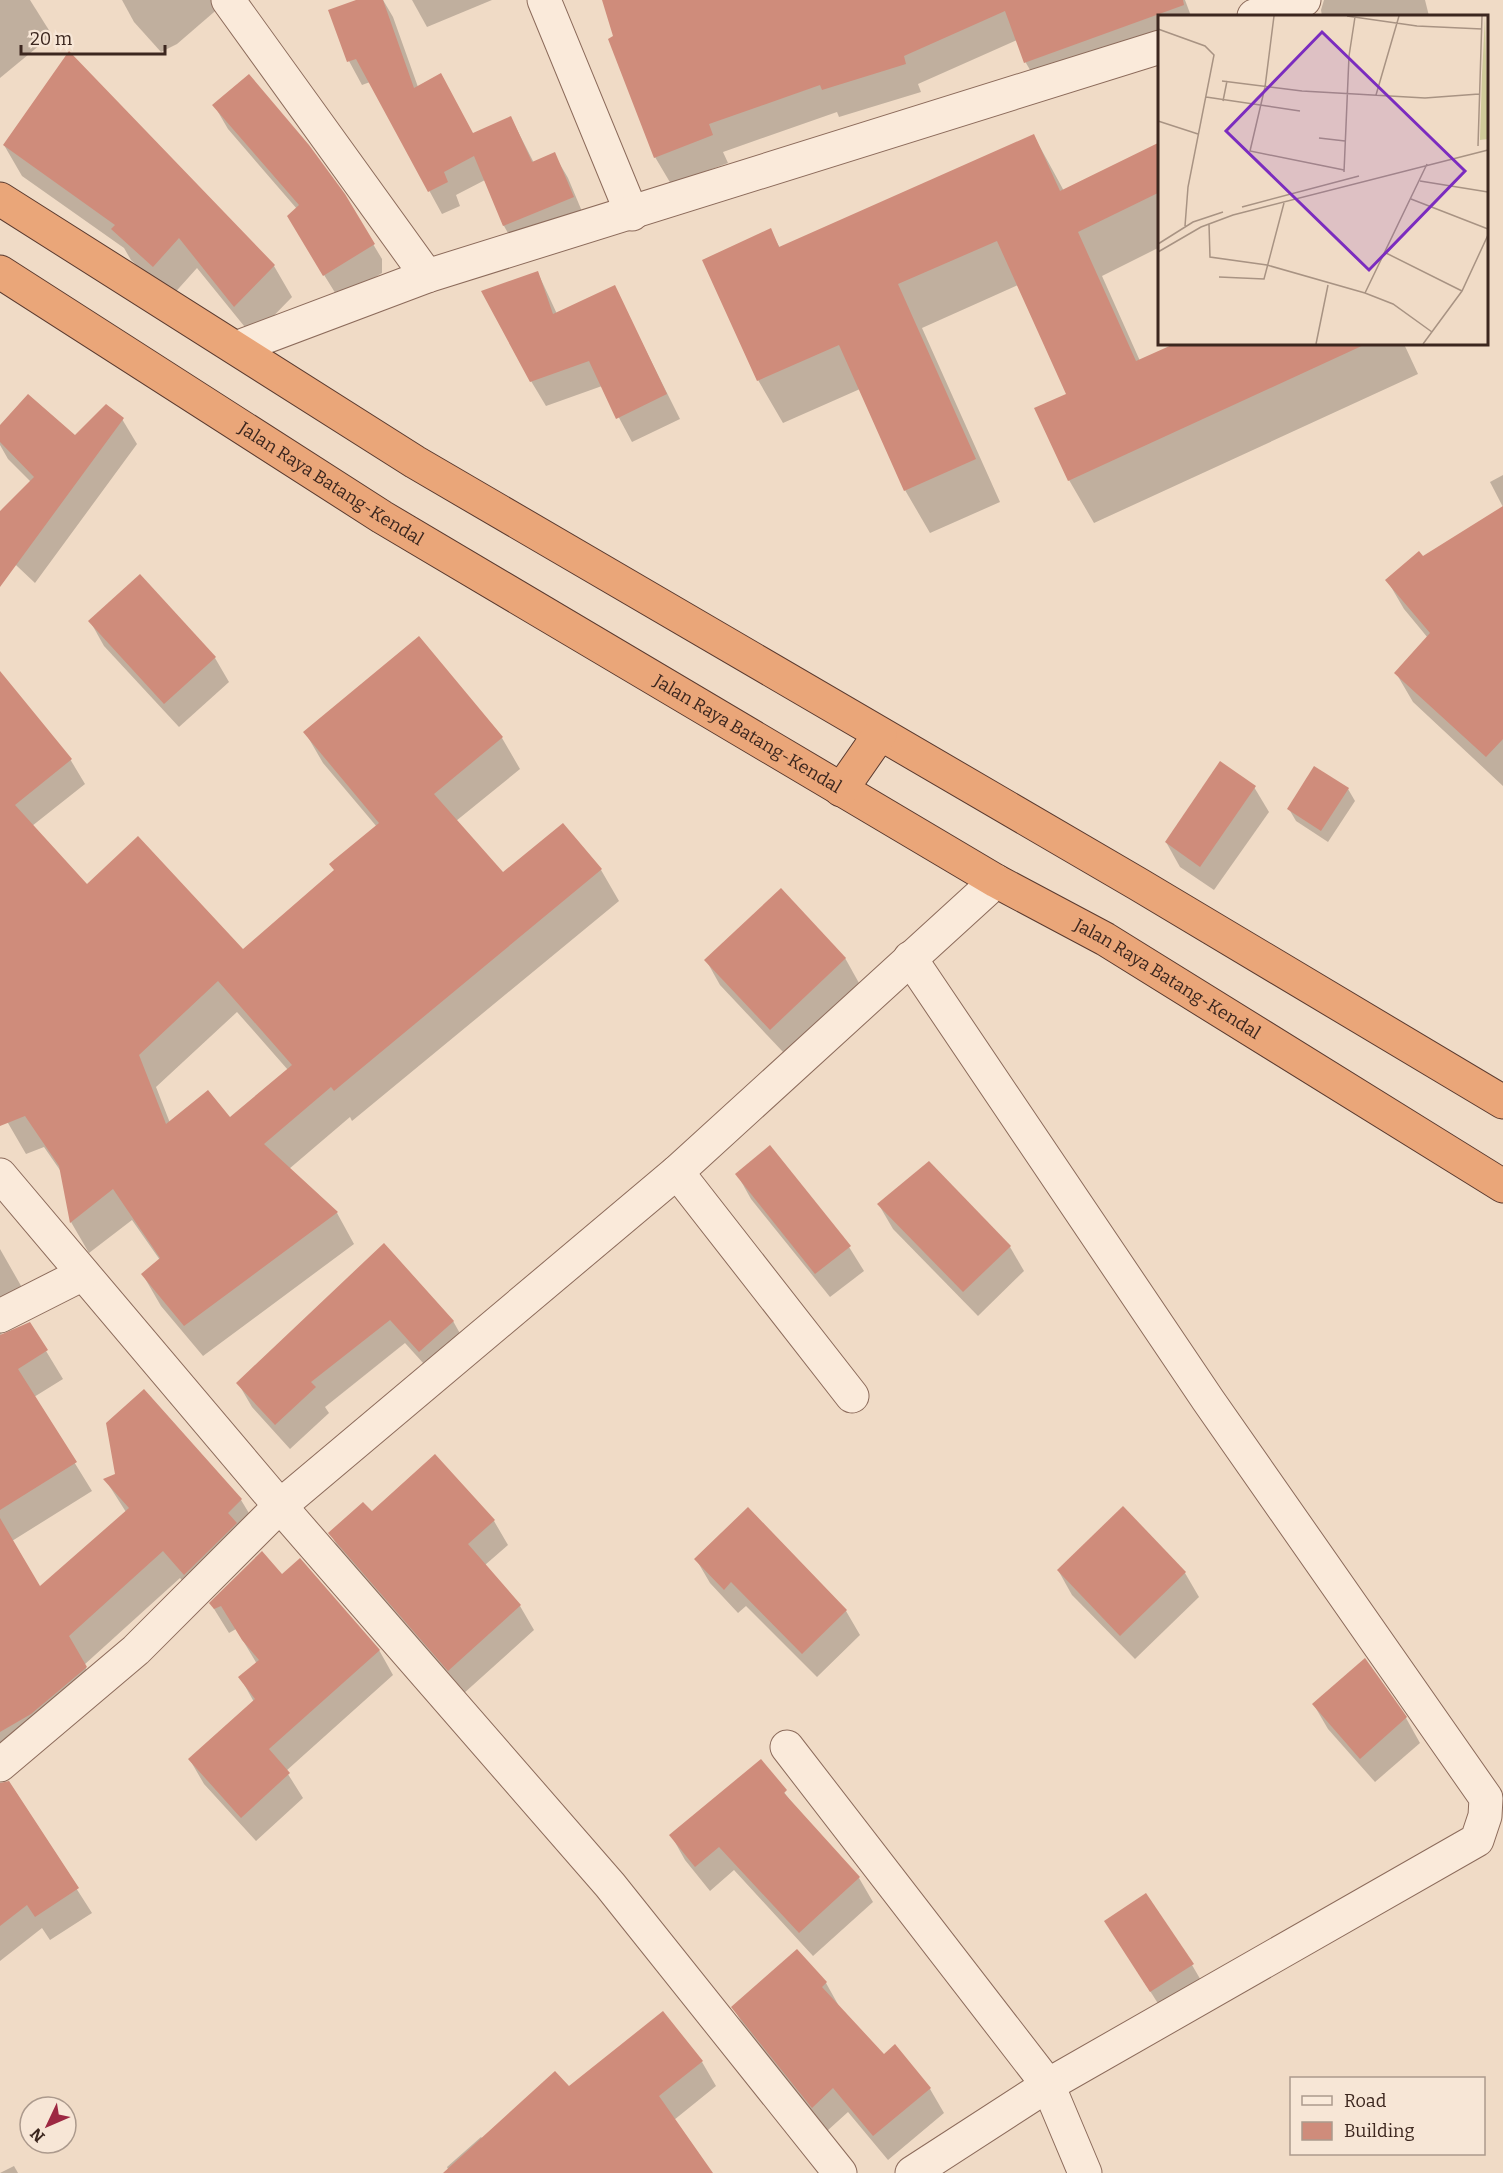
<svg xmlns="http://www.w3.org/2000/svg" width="1503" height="2173" viewBox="0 0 1503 2173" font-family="Bitter,serif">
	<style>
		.shadow { fill: #0003; fill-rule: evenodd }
		.building { fill: #cf8c7b; fill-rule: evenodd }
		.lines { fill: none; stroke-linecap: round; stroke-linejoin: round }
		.minor-casing { stroke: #8c6b5b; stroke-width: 35 }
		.trunk-casing { stroke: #5a3a2f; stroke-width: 35 }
		.minor { stroke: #faeada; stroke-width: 33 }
		.trunk { stroke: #eaa679; stroke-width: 33 }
		.labels { text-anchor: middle; stroke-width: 5; stroke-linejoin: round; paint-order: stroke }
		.street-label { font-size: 18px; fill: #3c271f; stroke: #f7e6d6 }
		.inset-road { fill: none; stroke: #a89383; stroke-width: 1.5 }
		.view { fill: #7b2cbf; fill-opacity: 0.15; stroke: #7b2cbf; stroke-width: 3 }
		.inset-edge { fill: none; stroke: #3c271f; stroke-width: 3 }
	</style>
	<rect width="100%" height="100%" fill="#f0dbc6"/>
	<g class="shadow">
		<path d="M 0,0 L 30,0 L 52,35 L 0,78 Z"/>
		<path d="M 122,0 L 228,0 L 177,44 L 161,52 L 134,22 Z"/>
		<path d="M 361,0 L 383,0 L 393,17 L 418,87 L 473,134 L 511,118 L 534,163 L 554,154 L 568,178 L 586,221 L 517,249 L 504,226 L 485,180 L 456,195 L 460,206 L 442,214 L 370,82 L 362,85 L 349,61 Z"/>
		<path d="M 412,0 L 492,0 L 427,27 Z"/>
		<path d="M 603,0 L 1185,0 L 1191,16 L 1160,16 L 1160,47 L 1042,90 L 1026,63 L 1017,40 L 918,84 L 921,92 L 839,117 L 837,112 L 723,152 L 728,163 L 671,184 L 655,157 Z"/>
		<path d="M 1324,0 L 1425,0 L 1429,16 L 1322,16 L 1321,10 Z"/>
		<path d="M 69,54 L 274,266 L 292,297 L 253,337 L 197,268 L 171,297 L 131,260 L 124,248 L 22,176 L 4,145 Z"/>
		<path d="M 214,105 L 367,234 L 382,259 L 382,273 L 339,299 L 303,241 L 297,209 L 228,129 Z"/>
		<path d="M 1034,136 L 1064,191 L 1160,167 L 1160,247 L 1102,276 L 1140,361 L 1178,344 L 1404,344 L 1418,374 L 1094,523 L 1069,480 L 1068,394 L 1018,285 L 922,328 L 1000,502 L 930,533 L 905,490 L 860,389 L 783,423 L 758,380 L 770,230 L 780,248 Z"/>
		<path d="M 538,273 L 557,314 L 614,287 L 680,419 L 632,442 L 602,386 L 546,406 L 531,381 Z"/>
		<path d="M 122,419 L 137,444 L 35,583 L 0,550 L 0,513 L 31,482 L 8,459 L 0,445 L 0,428 L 75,437 Z"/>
		<path d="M 1503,475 L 1503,507 L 1490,482 Z"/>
		<path d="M 1503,507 L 1503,786 L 1413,702 L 1396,673 L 1428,638 L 1404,609 L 1387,580 Z"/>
		<path d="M 90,621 L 215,658 L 229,682 L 179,727 L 104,646 Z"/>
		<path d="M 0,709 L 70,759 L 85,784 L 32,826 L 87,886 L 243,952 L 335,871 L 377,827 L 323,763 L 305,732 L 502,738 L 520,769 L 456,821 L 503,874 L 601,870 L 619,901 L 352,1121 L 350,1117 L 289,1169 L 337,1213 L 354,1244 L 203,1356 L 161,1306 L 143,1275 L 160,1260 L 132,1220 L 89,1253 L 71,1222 L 62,1173 L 44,1147 L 26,1154 L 8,1123 L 0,1102 ZM 237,1012 L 288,1070 L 230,1119 L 170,1123 L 156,1087 Z"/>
		<path d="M 1254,787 L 1269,812 L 1214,890 L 1180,867 L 1166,842 Z"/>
		<path d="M 1348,789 L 1355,801 L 1328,842 L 1296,821 L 1289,809 Z"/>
		<path d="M 845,958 L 859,983 L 784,1053 L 720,985 L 706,960 Z"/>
		<path d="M 737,1174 L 849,1247 L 864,1271 L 830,1297 L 751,1199 Z"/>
		<path d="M 879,1205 L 1010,1247 L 1024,1271 L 978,1316 L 893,1229 Z"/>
		<path d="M 384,1246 L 453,1321 L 467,1346 L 434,1375 L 405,1343 L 325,1407 L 329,1413 L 290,1449 L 252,1407 L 238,1383 Z"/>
		<path d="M 0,1249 L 32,1305 L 25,1319 L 0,1334 L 46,1351 L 63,1379 L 34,1397 L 92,1491 L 12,1541 L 40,1589 L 126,1512 L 105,1479 L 117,1475 L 144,1392 L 241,1500 L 258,1528 L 201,1603 L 180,1578 L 84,1665 L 102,1696 L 0,1769 Z"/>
		<path d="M 372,1513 L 494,1521 L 508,1545 L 485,1565 L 520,1606 L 534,1630 L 463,1694 L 344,1558 L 330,1533 Z"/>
		<path d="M 696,1559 L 846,1611 L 860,1635 L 817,1677 L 746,1606 L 738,1613 L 710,1583 Z"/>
		<path d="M 1058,1570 L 1185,1573 L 1199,1597 L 1135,1659 L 1072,1595 Z"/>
		<path d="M 282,1576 L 379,1650 L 393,1675 L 286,1771 L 303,1798 L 256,1841 L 204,1784 L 190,1760 L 254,1702 L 240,1677 L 257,1664 L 236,1629 L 229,1633 L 211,1604 Z"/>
		<path d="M 1314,1705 L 1406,1718 L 1420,1743 L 1375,1782 L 1328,1729 Z"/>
		<path d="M 761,1761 L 795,1807 L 859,1878 L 873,1902 L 813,1956 L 734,1870 L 710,1891 L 685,1860 L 671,1835 Z"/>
		<path d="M 23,1805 L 92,1913 L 50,1940 L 42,1928 L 0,1961 L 0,1819 Z"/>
		<path d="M 1106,1922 L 1192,1965 L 1206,1989 L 1166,2016 Z"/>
		<path d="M 797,1951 L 826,1983 L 840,2008 L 884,2056 L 930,2089 L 944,2113 L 888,2160 L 848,2112 L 827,2131 L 747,2032 L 733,2007 Z"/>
		<path d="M 702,2062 L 716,2086 L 674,2120 L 709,2173 L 450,2173 L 447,2167 L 481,2137 L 483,2139 L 569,2088 Z"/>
		<path d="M 14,2166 L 18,2173 L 0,2173 Z"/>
	</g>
	<g class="building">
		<path d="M 356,0 L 383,0 L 414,88 L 441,73 L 473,133 L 511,116 L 532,162 L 555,152 L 574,197 L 503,226 L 474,156 L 444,172 L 448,182 L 428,192 L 356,59 L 347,62 L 328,10 Z"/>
		<path d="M 602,0 L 1183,0 L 1184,5 L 1024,63 L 1005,11 L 904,56 L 906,64 L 822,90 L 820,85 L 709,124 L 713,135 L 654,158 L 608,39 L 613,36 Z"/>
		<path d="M 69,51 L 275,265 L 234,307 L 179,238 L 153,267 L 111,229 L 115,225 L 3,145 Z"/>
		<path d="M 249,74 L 309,145 L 345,194 L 375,244 L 323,276 L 287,216 L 299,205 L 212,105 Z"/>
		<path d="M 1034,134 L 1060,191 L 1160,142 L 1160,192 L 1078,232 L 1136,361 L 1174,344 L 1366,344 L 1068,481 L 1034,408 L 1066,394 L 997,241 L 898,284 L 976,459 L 904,491 L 839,345 L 757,381 L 702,260 L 771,228 L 779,247 Z"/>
		<path d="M 538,271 L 553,314 L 615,285 L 667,394 L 616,419 L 589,361 L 530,382 L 481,291 Z"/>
		<path d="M 28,394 L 75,435 L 106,404 L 124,418 L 0,587 L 0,511 L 34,477 L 0,442 L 0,425 Z"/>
		<path d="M 1503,506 L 1503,739 L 1486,757 L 1394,673 L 1430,633 L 1385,580 L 1419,551 L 1423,556 Z"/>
		<path d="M 140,574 L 216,657 L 164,704 L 88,621 Z"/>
		<path d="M 419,636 L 503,737 L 434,794 L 503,872 L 563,823 L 602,869 L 334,1091 L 331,1087 L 264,1144 L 338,1212 L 184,1326 L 141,1274 L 160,1258 L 113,1189 L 70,1223 L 59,1166 L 25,1116 L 0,1126 L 0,671 L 72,759 L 15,805 L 87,884 L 138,836 L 243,949 L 334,870 L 329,864 L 379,823 L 303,732 ZM 218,981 L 292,1065 L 230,1117 L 208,1090 L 166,1124 L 139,1055 Z"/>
		<path d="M 1220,761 L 1256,786 L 1200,867 L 1165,842 Z"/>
		<path d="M 1314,766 L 1349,788 L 1321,831 L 1287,809 Z"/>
		<path d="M 781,888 L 846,958 L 770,1030 L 704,960 Z"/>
		<path d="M 770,1145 L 851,1246 L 815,1274 L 735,1174 Z"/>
		<path d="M 929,1161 L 1011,1246 L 963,1292 L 877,1204 Z"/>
		<path d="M 384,1243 L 454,1321 L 419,1352 L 390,1320 L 311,1382 L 316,1387 L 275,1425 L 236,1383 Z"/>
		<path d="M 30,1322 L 48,1350 L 18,1369 L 77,1462 L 0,1510 L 0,1335 Z"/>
		<path d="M 144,1389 L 242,1499 L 228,1513 L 237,1523 L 184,1575 L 163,1551 L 69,1636 L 87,1667 L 31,1714 L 0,1732 L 0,1518 L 40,1586 L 129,1508 L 103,1479 L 115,1474 L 106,1423 Z"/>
		<path d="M 435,1454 L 495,1520 L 468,1544 L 521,1605 L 448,1671 L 328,1533 L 363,1502 L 372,1511 Z"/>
		<path d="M 1123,1506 L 1186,1572 L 1120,1636 L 1057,1570 Z"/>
		<path d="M 748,1507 L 847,1610 L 802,1654 L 731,1582 L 724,1590 L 694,1559 Z"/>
		<path d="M 262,1551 L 282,1574 L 300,1558 L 380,1650 L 269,1749 L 290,1773 L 241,1818 L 188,1759 L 255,1699 L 238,1677 L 259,1660 L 242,1640 L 221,1606 L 214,1609 L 209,1603 Z"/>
		<path d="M 1365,1658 L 1407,1717 L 1360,1759 L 1312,1704 Z"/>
		<path d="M 761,1759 L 787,1790 L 784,1793 L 860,1877 L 799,1933 L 719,1847 L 695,1867 L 669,1835 Z"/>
		<path d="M 9,1781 L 79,1888 L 35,1917 L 27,1905 L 0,1926 L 0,1783 Z"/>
		<path d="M 1146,1893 L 1194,1964 L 1150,1992 L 1104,1921 Z"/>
		<path d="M 797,1949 L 827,1982 L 822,1987 L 884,2054 L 895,2044 L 931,2088 L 873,2136 L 833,2088 L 812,2108 L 731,2007 Z"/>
		<path d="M 663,2011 L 703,2061 L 659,2096 L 713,2173 L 443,2173 L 555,2071 L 569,2086 Z"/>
	</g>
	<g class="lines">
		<defs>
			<g id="minor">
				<path d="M 228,0 L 427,276"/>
				<path d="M 544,0 L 632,214"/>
				<path d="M 1254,16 L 1304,0"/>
				<path d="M 236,348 L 427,276 L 1160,47"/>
				<path d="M 910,958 L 1208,1400 L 1486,1798 L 1485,1816 L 1477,1840 L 1048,2085 L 912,2173"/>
				<path d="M 677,1172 L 852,1396"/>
				<path d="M 0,1175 L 280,1506 L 610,1885 L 840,2173"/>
				<path d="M 0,1316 L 83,1274"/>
				<path d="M 787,1747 L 1048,2085 L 1085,2173"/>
				<path d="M 0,1765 L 136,1650 L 280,1506 L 677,1172 L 996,881"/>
			</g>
			<g id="trunk">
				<path d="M 0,199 L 415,462 L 1138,884 L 1503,1102"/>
				<path id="s1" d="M 0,272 L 382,517 L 996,881 L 1105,939 L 1503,1186"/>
				<path d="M 841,790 L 880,734"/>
			</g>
		</defs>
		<use href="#minor" class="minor-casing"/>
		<use href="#trunk" class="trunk-casing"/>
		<use href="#minor" class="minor"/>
		<use href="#trunk" class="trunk"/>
	</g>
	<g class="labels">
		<g class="street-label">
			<text dy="6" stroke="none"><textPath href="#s1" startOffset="393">Jalan Raya Batang-Kendal</textPath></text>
			<text dy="6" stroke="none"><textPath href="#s1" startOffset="879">Jalan Raya Batang-Kendal</textPath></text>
			<text dy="6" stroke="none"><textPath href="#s1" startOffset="1365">Jalan Raya Batang-Kendal</textPath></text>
		</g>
	</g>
	<g transform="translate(1158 15)">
		<rect width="330" height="330" fill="#f0dbc6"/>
		<path d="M 327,1 L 330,124 L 322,125 L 324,60 Z" fill="#cfca99"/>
		<path class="inset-road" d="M 116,1 L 107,72 L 92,136 L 186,155M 189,1 L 259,11 L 324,14M 0,14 L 47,31 L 56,40 L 30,172 L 27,211M 64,66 L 144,76 L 267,83 L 321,79M 218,80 L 241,1M 48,82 L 142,96M 65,86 L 69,66M 0,106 L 40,119M 161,123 L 187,126M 320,131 L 324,1M 186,157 L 191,41 L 197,2M 262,166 L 330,177M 253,184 L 330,214M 84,192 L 201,161M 51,209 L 52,242 L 109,250 L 207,278 L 235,289 L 274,317M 0,229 L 35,207 L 65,197M 0,237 L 43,212 L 75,200 L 330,135M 226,237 L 304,276M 61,262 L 106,264 L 126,188M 207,278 L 269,149M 158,329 L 170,270M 265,329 L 304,276 L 330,220"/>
		<path class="view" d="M 164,17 L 307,156 L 211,255 L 68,116 Z"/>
		<rect width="330" height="330" class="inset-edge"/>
	</g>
	<rect x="1290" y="2077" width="195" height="78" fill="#f7e6d6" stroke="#ac9a8d" stroke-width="1.5"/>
	<rect x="1302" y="2096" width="30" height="9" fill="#faeada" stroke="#ac9a8d" stroke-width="1.5"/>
	<text x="1344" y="2107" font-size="18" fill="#3c271f">Road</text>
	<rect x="1302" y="2122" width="30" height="18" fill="#cf8c7b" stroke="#ac9a8d" stroke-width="1.5"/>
	<text x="1344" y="2137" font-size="18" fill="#3c271f">Building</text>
	<g transform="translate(48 2125) rotate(226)"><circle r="28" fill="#f7e6d6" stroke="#ac9a8d" stroke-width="1.5"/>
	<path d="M0-4.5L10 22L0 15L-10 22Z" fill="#9d2842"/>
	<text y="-9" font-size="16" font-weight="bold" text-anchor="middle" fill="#3c271f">N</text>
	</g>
	<path d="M21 45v9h144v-9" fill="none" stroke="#3c271f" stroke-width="3"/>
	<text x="30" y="45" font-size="18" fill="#3c271f" stroke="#f7e6d6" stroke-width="4.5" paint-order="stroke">20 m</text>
</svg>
